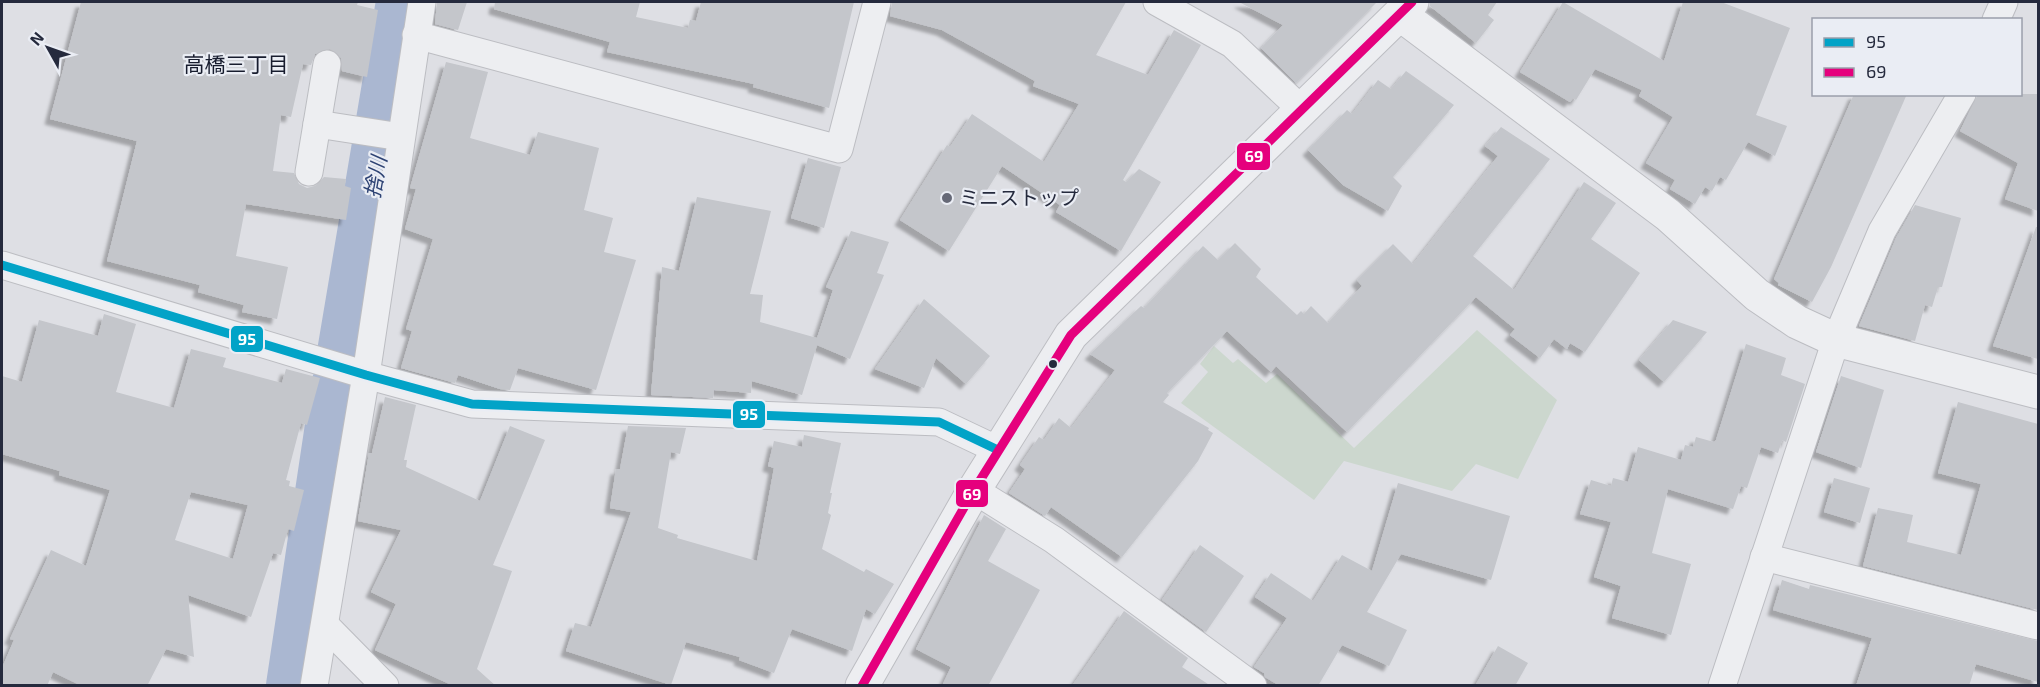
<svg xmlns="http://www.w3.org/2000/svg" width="2040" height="687" viewBox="0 0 2040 687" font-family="'Exo 2','Noto Sans JP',sans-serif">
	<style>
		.green { fill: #ccd7ce }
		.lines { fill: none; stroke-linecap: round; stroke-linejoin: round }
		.river { stroke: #aab7d1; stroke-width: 60 }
		.building { fill: #c4c6cb; fill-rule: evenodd; filter: url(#shadow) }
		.minor-casing { stroke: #bcbdc2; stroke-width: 29 }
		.tertiary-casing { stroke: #bcbdc2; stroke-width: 35 }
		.minor { stroke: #edeef1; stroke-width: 27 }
		.tertiary { stroke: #edeef1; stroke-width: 33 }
		.bus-1-casing { stroke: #eaedf4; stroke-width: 14 }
		.bus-2-casing { stroke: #eaedf4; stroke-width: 14 }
		.bus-1 { stroke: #02a3c7; stroke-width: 9 }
		.bus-2 { stroke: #e5007d; stroke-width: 9 }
		.poi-dot { fill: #666977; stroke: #eaedf4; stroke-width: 2 }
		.bus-dot { fill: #252a3d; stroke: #eaedf4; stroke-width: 2 }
		.labels { text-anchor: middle; stroke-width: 4.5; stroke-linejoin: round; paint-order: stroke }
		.poi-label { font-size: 20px; fill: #252a3d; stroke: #eaedf4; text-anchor: start }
		.neighbourhood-label { font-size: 21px; fill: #171c2e; stroke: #eaedf4 }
		.water-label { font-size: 21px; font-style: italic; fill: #2d4273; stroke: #eaedf4 }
		.line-badge { stroke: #eaedf4; stroke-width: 2 }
		.badge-label { font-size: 16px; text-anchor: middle; font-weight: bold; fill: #fff }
	</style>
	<defs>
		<filter id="shadow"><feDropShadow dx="-5.5" dy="5.5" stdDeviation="1.5" flood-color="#0004"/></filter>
	</defs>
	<rect width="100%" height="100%" fill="#dedfe4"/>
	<path class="green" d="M 1477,330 L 1557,400 L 1518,479 L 1476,464 L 1452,491 L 1344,461 L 1314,500 L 1181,403 L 1208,372 L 1200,364 L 1214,346 L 1233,363 L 1238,359 L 1266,383 L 1277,374 L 1354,448 Z"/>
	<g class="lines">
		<g class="river">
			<path d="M 347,353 L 406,2"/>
			<path d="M 296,686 L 341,386"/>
		</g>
	</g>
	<g class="building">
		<path d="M 81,2 L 358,2 L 357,5 L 378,10 L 367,77 L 342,71 L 341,58 L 330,49 L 315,54 L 311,65 L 303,64 L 291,117 L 281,115 L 273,171 L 294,173 L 299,184 L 307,188 L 315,186 L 324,177 L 346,179 L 345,186 L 351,188 L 346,220 L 246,204 L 236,256 L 288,267 L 277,319 L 242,312 L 244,305 L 198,292 L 200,285 L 107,261 L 137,141 L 50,119 Z"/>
		<path d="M 437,2 L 467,2 L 458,30 L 435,24 Z"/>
		<path d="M 495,2 L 640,2 L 636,17 L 688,28 L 690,20 L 696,21 L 701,2 L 854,2 L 829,108 L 753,87 L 754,84 L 607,52 L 610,42 L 494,9 Z"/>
		<path d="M 892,2 L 1126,2 L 1096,55 L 1148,75 L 1174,30 L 1201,45 L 1123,180 L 1126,182 L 1139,169 L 1161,182 L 1121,251 L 1056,212 L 1060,205 L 1002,166 L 949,251 L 900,220 L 947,145 L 950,147 L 972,114 L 1044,162 L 1079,104 L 1033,86 L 1035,81 L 942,30 L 890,16 Z"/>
		<path d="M 1239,2 L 1377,2 L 1296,83 L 1261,48 L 1283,25 Z"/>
		<path d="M 1430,2 L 1497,2 L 1488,15 L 1494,20 L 1476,43 L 1430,6 Z"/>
		<path d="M 1563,2 L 1664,61 L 1683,2 L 1721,2 L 1790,28 L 1756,115 L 1787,126 L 1775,156 L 1748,142 L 1726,180 L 1720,177 L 1712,191 L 1705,187 L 1695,204 L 1670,189 L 1675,180 L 1646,163 L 1673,117 L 1639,96 L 1642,90 L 1595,69 L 1576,100 L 1573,98 L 1570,102 L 1520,72 Z"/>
		<path d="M 446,62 L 488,72 L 470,138 L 530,155 L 538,132 L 599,148 L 584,210 L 613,218 L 604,252 L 636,260 L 596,390 L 518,368 L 510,390 L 500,389 L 458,375 L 455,383 L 401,368 L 412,331 L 406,329 L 433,239 L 405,229 L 416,189 L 410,188 Z"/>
		<path d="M 1406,71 L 1454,105 L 1393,177 L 1402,186 L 1388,211 L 1343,185 L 1308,150 L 1347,110 L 1352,114 L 1378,80 L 1391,89 Z"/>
		<path d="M 1854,94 L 1907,94 L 1831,267 L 1812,302 L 1778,285 L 1779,283 L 1774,279 Z"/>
		<path d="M 1978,94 L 2038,94 L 2038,211 L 2005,199 L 2018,163 L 1960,131 Z"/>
		<path d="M 1501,127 L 1550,159 L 1473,256 L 1514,290 L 1584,182 L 1616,203 L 1591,239 L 1640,273 L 1585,352 L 1570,343 L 1567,349 L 1554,339 L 1540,358 L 1510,335 L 1515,329 L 1476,297 L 1347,432 L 1276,366 L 1271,372 L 1227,331 L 1167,393 L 1169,395 L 1163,402 L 1209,428 L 1208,430 L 1213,433 L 1198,461 L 1122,557 L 1051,507 L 1045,516 L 1009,493 L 1025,469 L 1020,465 L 1039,437 L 1044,440 L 1059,418 L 1071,428 L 1115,370 L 1090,354 L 1141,306 L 1144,308 L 1203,246 L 1218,260 L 1235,243 L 1261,269 L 1256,277 L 1297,315 L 1301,311 L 1304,314 L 1311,306 L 1328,323 L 1362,286 L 1357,280 L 1393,244 L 1413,264 L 1498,156 L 1485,146 Z"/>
		<path d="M 808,158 L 841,167 L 824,228 L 791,218 Z"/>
		<path d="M 697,197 L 771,211 L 750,294 L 763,295 L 760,322 L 817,338 L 833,290 L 826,287 L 851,231 L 889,242 L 877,273 L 884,275 L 850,359 L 817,345 L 802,395 L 752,381 L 751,393 L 714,390 L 713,398 L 651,395 L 662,267 L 679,271 Z"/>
		<path d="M 1915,205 L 1961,218 L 1942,287 L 1938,287 L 1932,307 L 1925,305 L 1915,341 L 1859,326 L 1896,238 Z"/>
		<path d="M 2036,227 L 2038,227 L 2038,359 L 1993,346 Z"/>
		<path d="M 924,299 L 990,356 L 966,384 L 936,358 L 924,388 L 875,369 Z"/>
		<path d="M 104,314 L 136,324 L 116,392 L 174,408 L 191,349 L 226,358 L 223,367 L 282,383 L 286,369 L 320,378 L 307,425 L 301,423 L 286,480 L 290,481 L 289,486 L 304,490 L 294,531 L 288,529 L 281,555 L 273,553 L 251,617 L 188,595 L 194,657 L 166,649 L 147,686 L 82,686 L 53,672 L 47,686 L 2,686 L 2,668 L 14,640 L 10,639 L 51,550 L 86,566 L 110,490 L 59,475 L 60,471 L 2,454 L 2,376 L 22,382 L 39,320 L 98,336 ZM 191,492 L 248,505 L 233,559 L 175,540 Z"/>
		<path d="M 1673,320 L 1707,332 L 1664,382 L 1639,360 Z"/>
		<path d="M 1746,344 L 1786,358 L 1781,375 L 1805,384 L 1786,442 L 1782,440 L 1778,453 L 1761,447 L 1747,488 L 1741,486 L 1733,509 L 1668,489 L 1652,553 L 1691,564 L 1671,635 L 1612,618 L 1621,586 L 1594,577 L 1611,522 L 1580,514 L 1591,480 L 1611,486 L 1613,478 L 1628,482 L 1638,447 L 1681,460 L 1685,445 L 1693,447 L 1696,437 L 1714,442 L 1716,440 Z"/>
		<path d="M 1841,376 L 1884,390 L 1861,468 L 1816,452 Z"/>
		<path d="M 385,397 L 416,405 L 404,460 L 407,460 L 406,467 L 480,501 L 510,426 L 545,440 L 493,565 L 512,571 L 477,669 L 496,686 L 454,686 L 375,650 L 396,604 L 371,592 L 401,530 L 358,521 L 359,514 L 369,453 L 372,453 Z"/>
		<path d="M 1958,402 L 2038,424 L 2038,610 L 1863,566 L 1878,508 L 1913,515 L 1907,542 L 1961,555 L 1981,484 L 1938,473 Z"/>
		<path d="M 628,426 L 686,428 L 680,454 L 671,452 L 658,528 L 678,535 L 677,538 L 757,561 L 774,468 L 768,466 L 774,441 L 802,447 L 804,435 L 841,443 L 830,493 L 832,493 L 828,513 L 831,515 L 822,549 L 864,572 L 866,569 L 894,584 L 875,614 L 866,609 L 852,651 L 792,629 L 774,673 L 739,660 L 740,657 L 686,642 L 671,685 L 566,651 L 575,623 L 591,627 L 631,512 L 610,508 L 616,469 L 620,469 Z"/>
		<path d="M 1834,478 L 1870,488 L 1860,523 L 1824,512 Z"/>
		<path d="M 1398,483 L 1510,516 L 1491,580 L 1401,554 L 1367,612 L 1407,630 L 1389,666 L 1342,645 L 1318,686 L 1280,686 L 1265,677 L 1264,673 L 1254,667 L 1287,618 L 1255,597 L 1271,573 L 1313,601 L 1342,555 L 1372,571 Z"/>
		<path d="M 984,515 L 1006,529 L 988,561 L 1040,590 L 988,686 L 942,686 L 951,667 L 916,649 Z"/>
		<path d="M 1200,545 L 1244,576 L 1206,632 L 1162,600 Z"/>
		<path d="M 1782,580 L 1809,589 L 1810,585 L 2038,641 L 2038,682 L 1976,664 L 1969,686 L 1856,686 L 1872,638 L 1773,610 Z"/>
		<path d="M 1124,611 L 1188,658 L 1182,667 L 1211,686 L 1072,686 Z"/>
		<path d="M 1498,646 L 1528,663 L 1515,686 L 1475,686 Z"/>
	</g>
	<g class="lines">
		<defs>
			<g id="minor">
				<path d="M 1157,2 L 1232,44 L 1303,111"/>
				<path d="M 1996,20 L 2004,2"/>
				<path d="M 416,35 L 839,149 L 877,2"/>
				<path d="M 317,124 L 401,137"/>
				<path d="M 309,172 L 327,64"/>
				<path d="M 2,265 L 366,375 L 472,404 L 939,422 L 998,450"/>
				<path d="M 974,490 L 1054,540 L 1253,686"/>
				<path d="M 1764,557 L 2038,626"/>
				<path d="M 325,625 L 385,686"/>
				<path d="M 314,686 L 366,375 L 422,2"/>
				<path d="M 1722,686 L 1836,340 L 1882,231 L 1962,94"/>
			</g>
			<g id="tertiary">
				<path d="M 1401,15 L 1668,215 L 1757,295 L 1797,322 L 1836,340 L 2038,392"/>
				<path d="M 862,686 L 974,490 L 1071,335 L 1412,2"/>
			</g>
		</defs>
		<use href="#minor" class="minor-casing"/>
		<use href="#tertiary" class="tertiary-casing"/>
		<use href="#minor" class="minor"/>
		<use href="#tertiary" class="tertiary"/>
		<defs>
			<path id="bus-1" d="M 2,265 L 366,375 L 472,404 L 939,422 L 998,450"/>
			<path id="bus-2" d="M 862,686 L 974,490 L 1071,335 L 1412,2"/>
		</defs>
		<use href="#bus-1" class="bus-1-casing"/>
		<use href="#bus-2" class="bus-2-casing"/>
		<use href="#bus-1" class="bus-1"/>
		<use href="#bus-2" class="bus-2"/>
	</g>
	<circle class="poi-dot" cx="947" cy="198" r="6"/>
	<circle class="bus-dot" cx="1053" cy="364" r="5"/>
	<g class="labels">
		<g class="poi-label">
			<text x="959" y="205">ミニストップ</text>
		</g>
		<g class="neighbourhood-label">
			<text x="236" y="72">高橋三丁目</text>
		</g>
		<g class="water-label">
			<text transform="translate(376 177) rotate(-80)" y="7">捨川</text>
		</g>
	</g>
	<g class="line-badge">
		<rect x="1236" y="142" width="35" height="29" rx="6" fill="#e5007d"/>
		<rect x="230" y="325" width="34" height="28" rx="6" fill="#02a3c7"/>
		<rect x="732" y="400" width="34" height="29" rx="6" fill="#02a3c7"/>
		<rect x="955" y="479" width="34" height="29" rx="6" fill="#e5007d"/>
	</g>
	<g class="badge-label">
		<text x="1254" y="162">69</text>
		<text x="247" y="345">95</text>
		<text x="749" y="420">95</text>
		<text x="972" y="500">69</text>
	</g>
	<rect width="2040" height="687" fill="none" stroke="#252a3d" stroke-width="6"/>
	<rect x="1812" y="18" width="210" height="78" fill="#eaedf4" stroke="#9b9fab" stroke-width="1.5"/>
	<rect x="1824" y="38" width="30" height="9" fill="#02a3c7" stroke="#9b9fab" stroke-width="1.5"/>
	<text x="1866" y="48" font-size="18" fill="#252a3d">95</text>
	<rect x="1824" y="68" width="30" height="9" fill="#e5007d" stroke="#9b9fab" stroke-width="1.5"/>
	<text x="1866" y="78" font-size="18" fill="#252a3d">69</text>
	<g transform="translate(48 48) rotate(310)" stroke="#eaedf4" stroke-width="4.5" paint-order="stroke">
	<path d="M0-4.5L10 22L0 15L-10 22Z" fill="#252a3d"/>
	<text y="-9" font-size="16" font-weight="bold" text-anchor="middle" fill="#252a3d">N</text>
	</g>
</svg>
